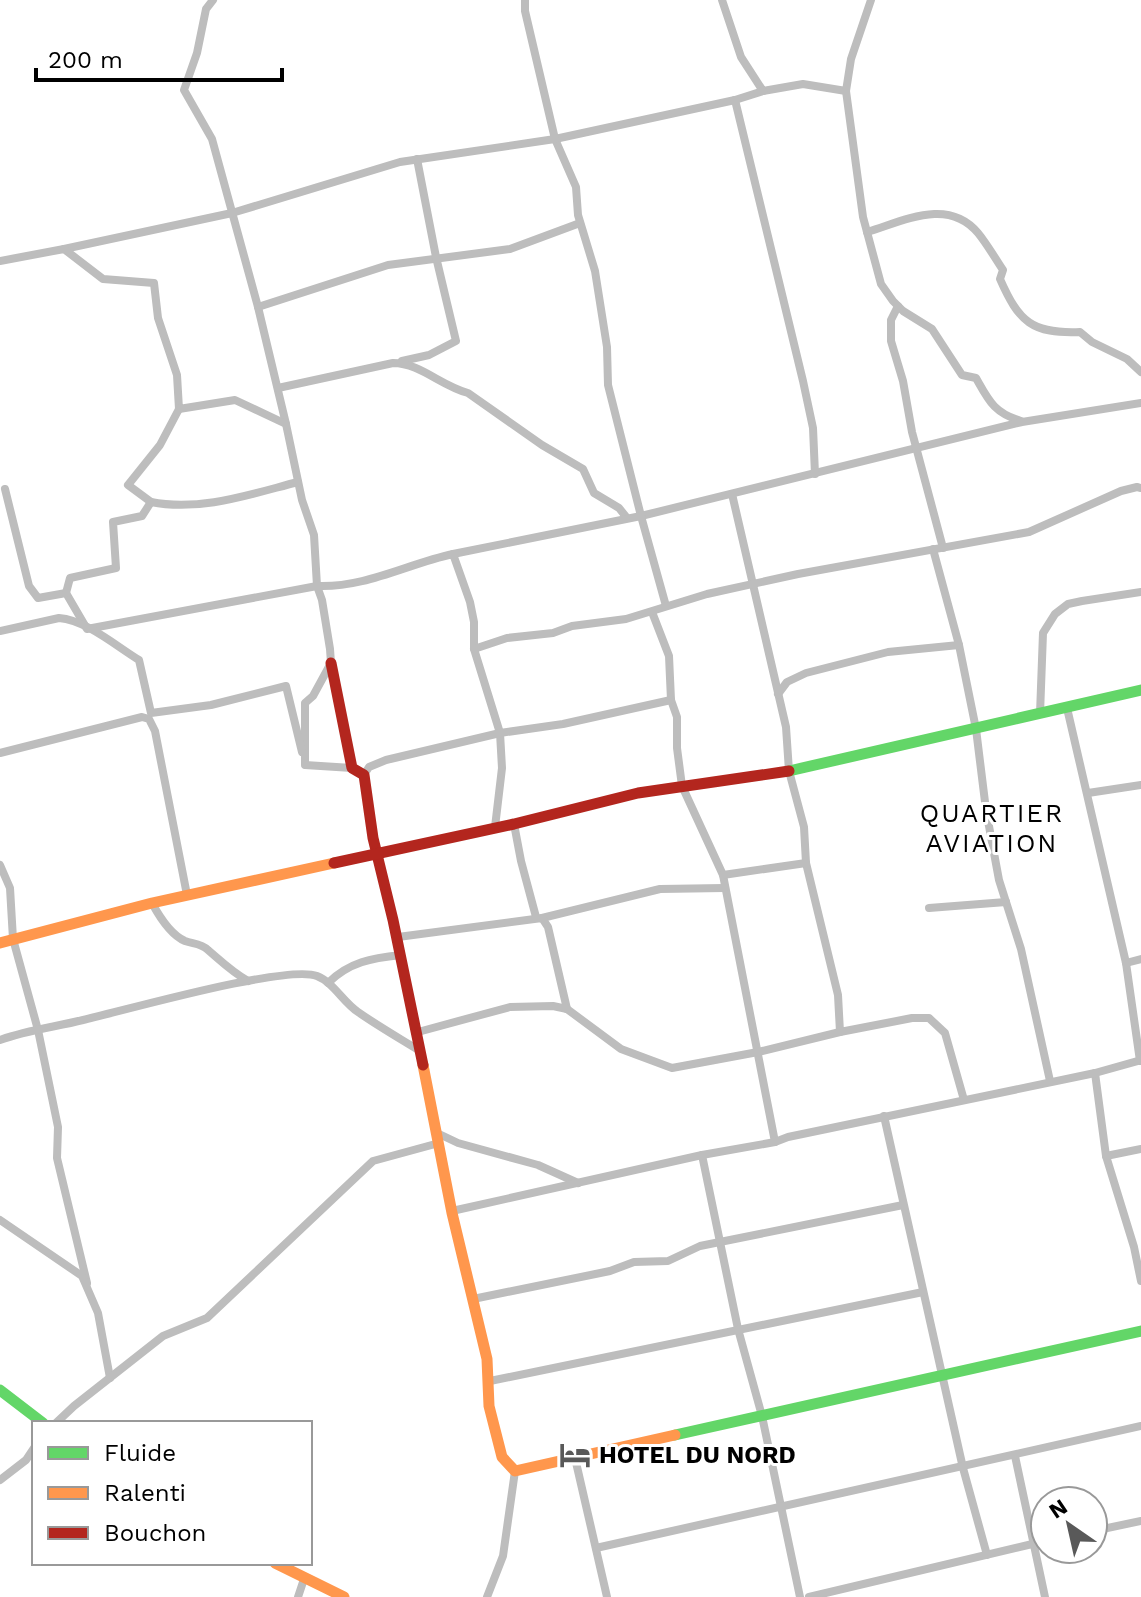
<svg xmlns="http://www.w3.org/2000/svg" width="1141" height="1597" viewBox="0 0 1141 1597" font-family="'Work Sans',sans-serif">
	<style>
		.lines { fill: none; stroke-linecap: round; stroke-linejoin: round }
		.street { stroke: #bdbdbd; stroke-width: 8 }
		.fast { stroke: #63d668; stroke-width: 11 }
		.slow { stroke: #ff974d; stroke-width: 11 }
		.jam { stroke: #b3261e; stroke-width: 11 }
		.labels { text-anchor: middle; stroke-width: 6; stroke-linejoin: round; paint-order: stroke }
		.poi-label { font-size: 24px; font-weight: bold; fill: #000; stroke: #fff; text-anchor: start }
		.neighbourhood-label { font-size: 26px; letter-spacing: 2px; fill: #000; stroke: #fff }
	</style>
	<rect width="100%" height="100%" fill="#fff"/>
	<g class="lines">
		<g class="street">
			<path d="M 213,0 L 206,9 L 197,53 L 184,90 L 212,139 L 258,307 L 286,424"/>
			<path d="M 722,0 L 741,57 L 763,91 L 803,84 L 846,91"/>
			<path d="M 871,0 L 851,59 L 846,91 L 863,217 L 881,284 L 893,301 L 903,311 L 932,329 L 962,375 L 976,378 C 989,401 994,413 1021,421"/>
			<path d="M 763,91 L 735,100 L 555,139 L 576,187 L 578,215 L 595,271 L 607,347 L 608,385 L 641,516 L 1022,422 L 1141,403"/>
			<path d="M 735,100 L 803,381 L 813,428 L 815,474"/>
			<path d="M 867,232 C 904,221 948,197 978,233 C 987,244 995,258 1003,270 L 1000,279 C 1019,322 1032,334 1080,332 L 1092,342 L 1127,359 L 1141,372"/>
			<path d="M 64,249 L 232,213 L 400,162 L 555,139 L 525,11 L 525,0"/>
			<path d="M 0,261 L 64,249 L 103,279 L 154,283 L 158,318 L 177,375 L 179,409 L 235,400 L 286,424 L 302,500 L 314,535 L 317,586 L 322,600 L 330,649 L 331,663 L 313,696 L 305,703 L 305,765 L 352,768"/>
			<path d="M 898,306 L 891,320 L 891,341 L 903,381 L 912,432 L 943,548"/>
			<path d="M 258,307 L 388,265 L 510,249 L 580,223"/>
			<path d="M 402,361 L 429,355 L 456,341 L 436,257 L 417,159"/>
			<path d="M 278,388 L 393,363 C 420,363 441,386 468,393 L 542,445 L 583,469 L 594,493 L 619,508 L 627,518"/>
			<path d="M 5,489 L 29,586 L 38,598 L 66,593 L 87,629 L 317,586 C 365,588 407,564 453,554 L 470,602 L 474,622 L 474,649 L 500,733 L 502,768 L 495,827"/>
			<path d="M 732,494 L 786,727 L 789,771 L 804,827 L 806,863 L 838,995 L 840,1032 L 912,1018 L 929,1018 L 945,1033 L 964,1100"/>
			<path d="M 151,502 C 200,512 251,494 298,482"/>
			<path d="M 933,549 L 959,645 L 976,729 L 986,810 L 999,880 L 1021,949 L 1050,1081"/>
			<path d="M 453,554 L 641,516 L 666,606"/>
			<path d="M 66,593 L 70,578 L 116,568 L 113,522 L 142,516 L 151,502 L 128,485 L 160,445 L 179,409"/>
			<path d="M 652,612 L 669,656 L 671,700 L 677,717 L 677,748 L 682,786 L 723,875 L 775,1142"/>
			<path d="M 0,631 L 59,618 C 86,620 116,646 139,660 L 151,713 L 211,705 L 286,686 L 302,752"/>
			<path d="M 474,649 L 507,638 L 553,633 L 572,626 L 626,619 L 707,594 L 798,574 L 1029,532 L 1121,491 L 1137,487 L 1141,488"/>
			<path d="M 778,694 L 787,682 L 806,673 L 888,652 L 959,645"/>
			<path d="M 1067,708 L 1126,963 L 1140,1061"/>
			<path d="M 1040,714 L 1043,633 L 1055,614 L 1068,604 L 1082,601 L 1141,592"/>
			<path d="M 0,753 L 142,717 L 149,719 L 155,731 L 187,895"/>
			<path d="M 364,775 L 369,767 L 386,760 L 500,733 L 563,724 L 671,700"/>
			<path d="M 1088,793 L 1141,785"/>
			<path d="M 514,824 L 521,861 L 536,917"/>
			<path d="M 0,865 L 10,888 L 13,939 L 38,1030 L 58,1127 L 57,1158 L 87,1283"/>
			<path d="M 723,875 L 806,863"/>
			<path d="M 152,903 C 159,916 171,935 185,941 C 193,944 201,943 208,950 C 222,962 232,972 248,981"/>
			<path d="M 929,908 L 1006,902"/>
			<path d="M 542,918 L 660,889 L 724,888"/>
			<path d="M 398,937 L 542,918 L 548,927 L 567,1009"/>
			<path d="M 1126,963 L 1141,959"/>
			<path d="M 328,983 C 349,962 372,958 401,955"/>
			<path d="M 418,1032 L 510,1007 L 553,1006 L 567,1009 L 621,1049 L 672,1068 L 758,1052 L 840,1032"/>
			<path d="M 0,1040 C 27,1030 55,1027 83,1020 C 123,1011 287,964 317,976 C 333,982 343,1002 358,1012 C 378,1026 399,1038 420,1051"/>
			<path d="M 1095,1073 L 1106,1156 L 1134,1247 L 1141,1281"/>
			<path d="M 884,1116 L 963,1468 L 987,1555"/>
			<path d="M 437,1133 L 458,1143 L 538,1165 L 578,1183"/>
			<path d="M 702,1155 L 738,1329 L 762,1416 L 800,1597"/>
			<path d="M 1106,1156 L 1141,1149"/>
			<path d="M 452,1211 L 702,1155 L 775,1142 L 788,1137 L 1095,1073 L 1141,1060"/>
			<path d="M 0,1220 L 82,1276 L 98,1313 L 110,1378"/>
			<path d="M 473,1299 L 610,1271 L 634,1262 L 668,1261 L 700,1246 L 903,1205"/>
			<path d="M 490,1381 L 923,1292"/>
			<path d="M 56,1423 L 74,1406 L 163,1336 L 207,1318 L 373,1161 L 439,1143"/>
			<path d="M 1015,1456 L 1045,1597"/>
			<path d="M 575,1458 L 607,1597"/>
			<path d="M 0,1480 L 26,1460 L 34,1448"/>
			<path d="M 1093,1531 L 1141,1521"/>
			<path d="M 596,1548 L 1141,1426"/>
			<path d="M 298,1597 L 304,1579"/>
			<path d="M 487,1597 L 503,1556 L 515,1471"/>
			<path d="M 809,1597 L 1045,1541"/>
		</g>
		<g class="fast">
			<path d="M 789,771 L 1141,690"/>
			<path d="M 0,1390 L 43,1423"/>
			<path d="M 675,1435 L 1141,1331"/>
		</g>
		<g class="slow">
			<path d="M 0,943 L 152,903 L 334,863"/>
			<path d="M 423,1065 L 452,1213 L 487,1359 L 489,1406 L 502,1457 L 515,1471 L 675,1435"/>
			<path d="M 275,1563 L 344,1597"/>
		</g>
		<g class="jam">
			<path d="M 331,663 L 352,768 L 364,775 L 373,838 L 393,920 L 423,1065"/>
			<path d="M 334,863 L 514,824 L 638,793 L 789,771"/>
		</g>
	</g>
	<defs>
		<symbol id="hotel-bare" viewBox="-9 -9 18 18"><path d="M-6-4.5h1.5V1H6V5H4.5V3h-9V5H-6ZM-4 0a1.8 1.8 0 1 1 3.6 0ZM.5 0V-2.5h3Q6-2.5 6 0Z" fill="#595959" stroke="#fff" stroke-width="2.5" paint-order="stroke"/></symbol>
	</defs>
	<g fill-rule="evenodd">
		<use href="#hotel-bare" x="553" y="1433" width="44" height="44"/>
	</g>
	<g class="labels">
		<g class="poi-label">
			<text x="599" y="1463">HOTEL DU NORD</text>
		</g>
		<g class="neighbourhood-label">
			<text x="992" y="822">QUARTIER<tspan x="992" dy="30">AVIATION</tspan></text>
		</g>
	</g>
	<rect x="32" y="1421" width="280" height="144" fill="#ffffff" stroke="#999999" stroke-width="2"/>
	<rect x="48" y="1447" width="40" height="12" fill="#63d668" stroke="#999999" stroke-width="2"/>
	<text x="104" y="1461" font-size="24" fill="#000000">Fluide</text>
	<rect x="48" y="1487" width="40" height="12" fill="#ff974d" stroke="#999999" stroke-width="2"/>
	<text x="104" y="1501" font-size="24" fill="#000000">Ralenti</text>
	<rect x="48" y="1527" width="40" height="12" fill="#b3261e" stroke="#999999" stroke-width="2"/>
	<text x="104" y="1541" font-size="24" fill="#000000">Bouchon</text>
	<g transform="translate(1069 1525) rotate(326)"><circle r="38" fill="#ffffff" stroke="#999999" stroke-width="2"/>
	<path d="M0-6L14 30L0 20L-14 30Z" fill="#595959"/>
	<text y="-12" font-size="22" font-weight="bold" text-anchor="middle" fill="#000000">N</text>
	</g>
	<path d="M36 68v12h246v-12" fill="none" stroke="#000000" stroke-width="4"/>
	<text x="48" y="68" font-size="24" fill="#000000" stroke="#ffffff" stroke-width="6" paint-order="stroke">200 m</text>
</svg>
